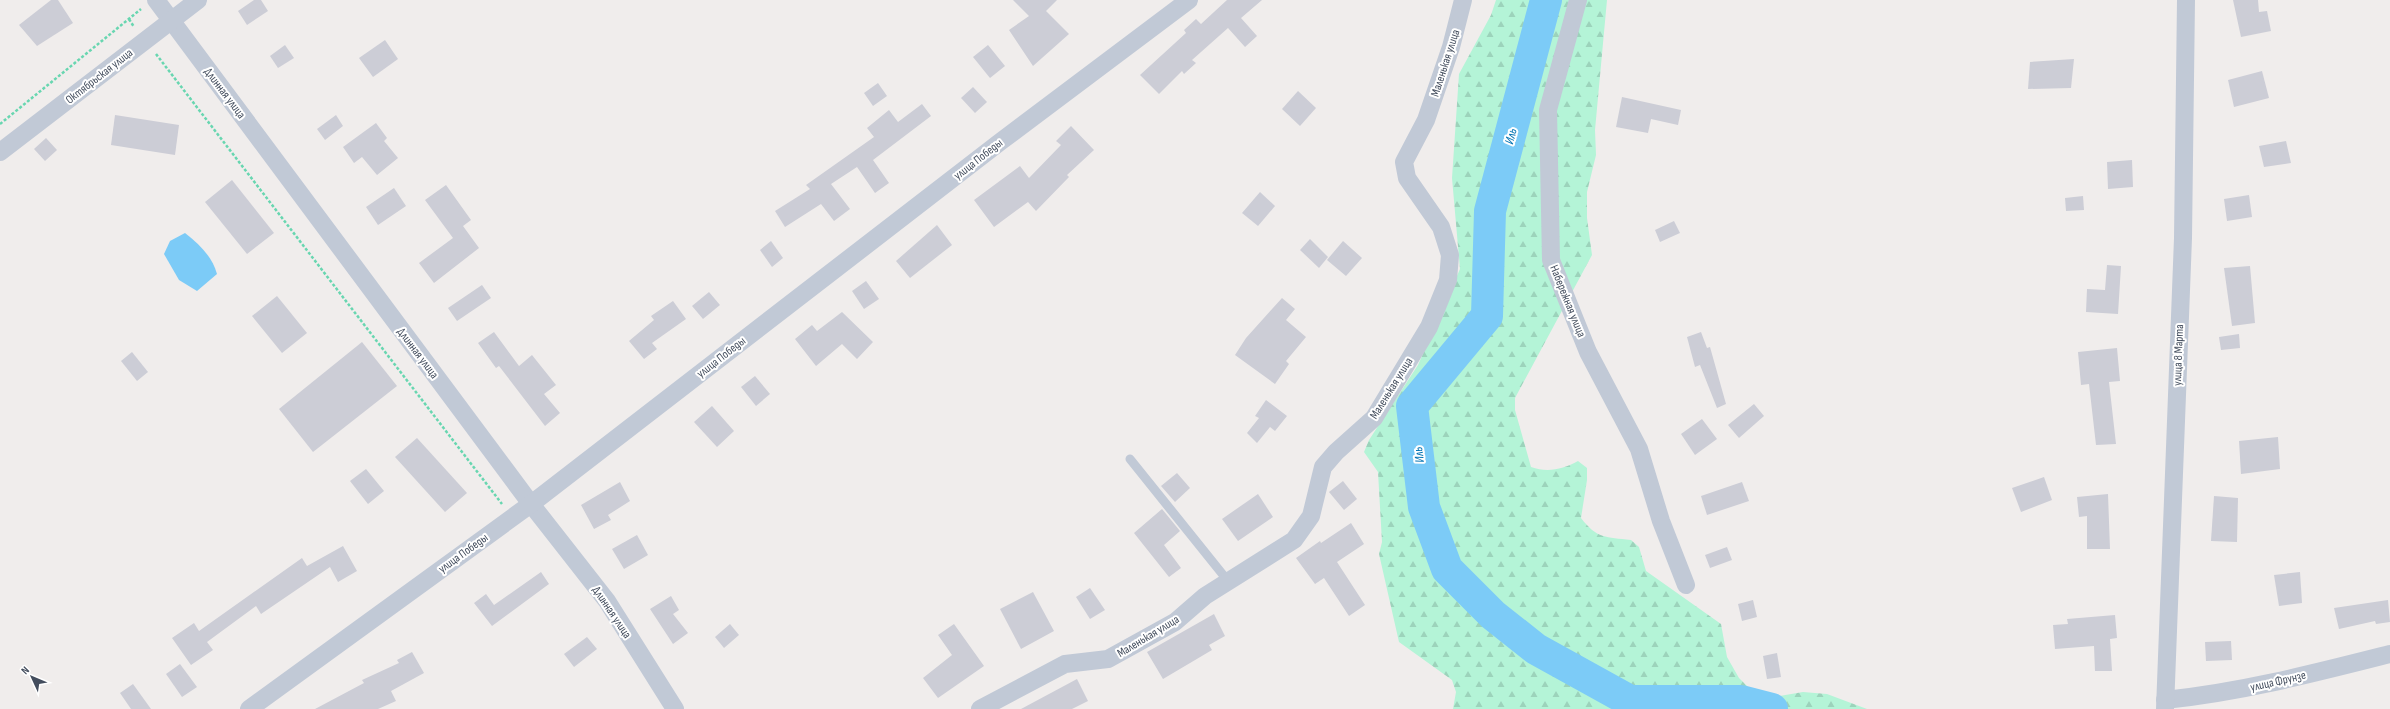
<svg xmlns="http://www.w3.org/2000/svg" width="2390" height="709" viewBox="0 0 2390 709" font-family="'Sofia Sans Condensed',sans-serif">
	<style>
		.forest { fill: url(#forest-firs) }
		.water { fill: #7ccbf7 }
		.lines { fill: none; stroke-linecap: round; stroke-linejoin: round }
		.river { stroke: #7ccbf7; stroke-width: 32 }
		.building { fill: #cccdd6 }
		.path { stroke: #68d6b0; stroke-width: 2.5; stroke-dasharray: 3 2; stroke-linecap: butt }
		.lane { stroke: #c1c9d6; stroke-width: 9 }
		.street { stroke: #c1c9d6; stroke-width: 18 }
		.labels { text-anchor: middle; stroke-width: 4; stroke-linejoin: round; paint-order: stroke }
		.street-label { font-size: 12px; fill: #434d5d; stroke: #fff }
		.water-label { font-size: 13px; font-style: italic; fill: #0072b2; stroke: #fff }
	</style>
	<defs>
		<pattern id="forest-firs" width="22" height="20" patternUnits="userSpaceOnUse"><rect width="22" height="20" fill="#b4f4d7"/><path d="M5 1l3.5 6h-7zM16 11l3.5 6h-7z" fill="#9cd3bb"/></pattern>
	</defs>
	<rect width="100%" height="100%" fill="#f0edec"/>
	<path class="forest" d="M 1496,0 L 1607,0 L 1595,130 L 1596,155 L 1587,192 L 1587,218 L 1592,255 L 1515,398 L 1515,410 L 1531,467 C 1548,473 1563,469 1578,461 L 1587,468 L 1587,480 L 1581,518 C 1597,539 1606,537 1631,540 L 1639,547 L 1646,571 L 1721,624 L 1727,657 L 1739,678 L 1755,694 L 1767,698 L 1803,692 L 1827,694 L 1867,709 L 1453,709 L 1456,692 L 1452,680 L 1399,642 L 1379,554 L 1382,542 L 1378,472 L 1364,452 L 1369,440 L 1418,365 L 1460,269 L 1452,178 L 1459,74 L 1491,15 Z"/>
	<path class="water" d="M 185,233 C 199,244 212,256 217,274 L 197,291 L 179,280 L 164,254 L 170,241 Z"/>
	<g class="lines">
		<path class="river" d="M 1546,0 L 1490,211 L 1487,316 L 1412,406 L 1424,507 L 1447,569 L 1493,615 L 1536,649 L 1630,701 L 1741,701 L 1772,709"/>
	</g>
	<g class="building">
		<path d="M 51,0 L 58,0 L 73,23 L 37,46 L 19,25 Z"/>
		<path d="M 254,0 L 261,0 L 268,11 L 247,25 L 238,11 Z"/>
		<path d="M 1013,0 L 1057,0 L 1046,11 L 1069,34 L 1033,66 L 1009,30 L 1029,16 Z"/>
		<path d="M 1227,0 L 1262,0 L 1241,18 L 1257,36 L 1245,47 L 1228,28 L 1192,60 L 1196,63 L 1184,74 L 1182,71 L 1159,94 L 1140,75 L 1186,33 L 1184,30 L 1196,19 L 1201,24 Z"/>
		<path d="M 2233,0 L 2258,0 L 2259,12 L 2267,11 L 2271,31 L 2241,37 Z"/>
		<path d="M 385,40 L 398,59 L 373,77 L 359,58 Z"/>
		<path d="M 285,45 L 294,58 L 278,68 L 270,56 Z"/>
		<path d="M 988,45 L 1005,66 L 990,78 L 973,57 Z"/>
		<path d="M 2074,59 L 2071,88 L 2028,89 L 2030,62 Z"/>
		<path d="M 2262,71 L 2269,98 L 2234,107 L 2228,80 Z"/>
		<path d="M 878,83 L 887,96 L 873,106 L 864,93 Z"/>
		<path d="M 973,87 L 987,102 L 975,113 L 961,98 Z"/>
		<path d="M 1298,91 L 1316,108 L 1300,126 L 1282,109 Z"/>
		<path d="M 1622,97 L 1681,110 L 1678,125 L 1651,119 L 1648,133 L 1616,127 Z"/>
		<path d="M 922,104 L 931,116 L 873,160 L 889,183 L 875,193 L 857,167 L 831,184 L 850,209 L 834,221 L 821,204 L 785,227 L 775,211 L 810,189 L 806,185 L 874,137 L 867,128 L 889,110 L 898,122 Z"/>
		<path d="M 115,115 L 179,125 L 175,155 L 111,145 Z"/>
		<path d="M 336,115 L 343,126 L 325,140 L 317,129 Z"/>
		<path d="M 376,123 L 387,138 L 384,141 L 398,158 L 377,175 L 362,157 L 354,163 L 343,147 Z"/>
		<path d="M 1071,126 L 1094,150 L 1067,175 L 1069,177 L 1036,211 L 1028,202 L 994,227 L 974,200 L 1020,166 L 1029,178 L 1061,145 L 1056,141 Z"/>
		<path d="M 46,138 L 57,150 L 45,161 L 34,149 Z"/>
		<path d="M 2286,141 L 2291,163 L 2264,167 L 2259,146 Z"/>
		<path d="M 2132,160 L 2133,187 L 2108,189 L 2107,162 Z"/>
		<path d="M 232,180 L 274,233 L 247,254 L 205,202 Z"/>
		<path d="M 446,185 L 471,220 L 463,226 L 479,248 L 434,283 L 419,263 L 453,238 L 425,200 Z"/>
		<path d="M 394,188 L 406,206 L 378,225 L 366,207 Z"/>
		<path d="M 1260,192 L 1275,206 L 1258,226 L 1242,213 Z"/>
		<path d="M 2249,195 L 2252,217 L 2227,221 L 2224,199 Z"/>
		<path d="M 2083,196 L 2084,210 L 2066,211 L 2065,198 Z"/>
		<path d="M 1674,221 L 1680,233 L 1660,242 L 1655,230 Z"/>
		<path d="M 937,225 L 952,245 L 910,278 L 896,261 Z"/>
		<path d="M 1310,239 L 1328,257 L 1319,268 L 1300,250 Z"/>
		<path d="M 771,241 L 783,258 L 772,267 L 760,250 Z"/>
		<path d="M 1343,241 L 1362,258 L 1346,276 L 1327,260 Z"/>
		<path d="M 2107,265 L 2121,266 L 2118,314 L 2086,312 L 2087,289 L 2105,290 Z"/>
		<path d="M 2250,266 L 2255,323 L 2232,326 L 2224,268 Z"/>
		<path d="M 866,281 L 879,299 L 864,309 L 852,291 Z"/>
		<path d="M 482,285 L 491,298 L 457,321 L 448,308 Z"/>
		<path d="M 709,292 L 720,305 L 703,319 L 692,306 Z"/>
		<path d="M 277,296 L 307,333 L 282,353 L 252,316 Z"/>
		<path d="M 1282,298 L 1295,309 L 1286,320 L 1306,337 L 1286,361 L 1289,364 L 1275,384 L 1235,355 L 1246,338 Z"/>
		<path d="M 673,301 L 686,319 L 652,343 L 657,349 L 644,359 L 629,341 L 654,320 L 651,316 Z"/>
		<path d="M 842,312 L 873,342 L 857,359 L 842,344 L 816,366 L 795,339 L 812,325 L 817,331 Z"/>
		<path d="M 494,332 L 519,366 L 532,355 L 556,385 L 544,394 L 560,413 L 545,426 L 499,366 L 496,368 L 478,343 Z"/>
		<path d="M 1701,332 L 1707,348 L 1710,347 L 1726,404 L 1717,408 L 1700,365 L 1695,367 L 1687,337 Z"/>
		<path d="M 2239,334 L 2240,348 L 2221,350 L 2219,337 Z"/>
		<path d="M 362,342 L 397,386 L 313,452 L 279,409 Z"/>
		<path d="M 2117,348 L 2120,381 L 2109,382 L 2116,444 L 2096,445 L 2089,384 L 2081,385 L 2078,352 Z"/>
		<path d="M 132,352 L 148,372 L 137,381 L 121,361 Z"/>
		<path d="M 755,376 L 770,394 L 756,406 L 741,387 Z"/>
		<path d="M 1266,400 L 1287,416 L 1275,431 L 1270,427 L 1257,443 L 1247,433 L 1259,418 L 1255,416 Z"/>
		<path d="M 1754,404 L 1764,416 L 1739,438 L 1728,425 Z"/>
		<path d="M 712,406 L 734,431 L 717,447 L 694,422 Z"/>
		<path d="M 1702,419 L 1717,439 L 1695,455 L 1681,434 Z"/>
		<path d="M 2278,437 L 2280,469 L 2241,474 L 2239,441 Z"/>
		<path d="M 417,438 L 467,493 L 445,512 L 395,457 Z"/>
		<path d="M 366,469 L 384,491 L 368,504 L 350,481 Z"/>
		<path d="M 1177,473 L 1190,488 L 1175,502 L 1161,486 Z"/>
		<path d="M 2044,477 L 2052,500 L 2021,512 L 2012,488 Z"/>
		<path d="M 1343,481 L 1357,499 L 1344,510 L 1329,492 Z"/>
		<path d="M 620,482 L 630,501 L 608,515 L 611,520 L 594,529 L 581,505 Z"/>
		<path d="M 1742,482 L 1749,501 L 1707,515 L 1701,496 Z"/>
		<path d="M 1258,494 L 1273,517 L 1238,541 L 1222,519 Z"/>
		<path d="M 2108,494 L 2110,549 L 2087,549 L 2087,516 L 2079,517 L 2077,497 Z"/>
		<path d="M 2214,496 L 2238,498 L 2237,542 L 2211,541 Z"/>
		<path d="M 1162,509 L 1180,531 L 1164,545 L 1181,568 L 1169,577 L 1134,533 Z"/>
		<path d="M 1351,523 L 1364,544 L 1337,562 L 1365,605 L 1349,616 L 1324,578 L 1315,584 L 1296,558 L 1320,541 L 1321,543 Z"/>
		<path d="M 637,535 L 648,555 L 624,569 L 612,549 Z"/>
		<path d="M 343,546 L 357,571 L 338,582 L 330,567 L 261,614 L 256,606 L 207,642 L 213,650 L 191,665 L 172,638 L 194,623 L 199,631 L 302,558 L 307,566 Z"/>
		<path d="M 1727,547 L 1732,560 L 1710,568 L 1705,555 Z"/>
		<path d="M 541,572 L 549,584 L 492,626 L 474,603 L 486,594 L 494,605 Z"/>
		<path d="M 2300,572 L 2302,603 L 2279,606 L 2274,575 Z"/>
		<path d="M 1090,588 L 1105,610 L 1090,619 L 1076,597 Z"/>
		<path d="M 1033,592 L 1054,631 L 1021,649 L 1000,609 Z"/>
		<path d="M 671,596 L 679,610 L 673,614 L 688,633 L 673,644 L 650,609 Z"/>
		<path d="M 1753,600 L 1757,617 L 1742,621 L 1738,604 Z"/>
		<path d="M 2388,600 L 2390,622 L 2376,624 L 2375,621 L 2339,629 L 2334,608 Z"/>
		<path d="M 1214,614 L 1225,636 L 1209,645 L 1212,650 L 1163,679 L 1147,652 Z"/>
		<path d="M 2115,615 L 2117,638 L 2110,639 L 2112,671 L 2095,671 L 2094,646 L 2055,649 L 2053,625 L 2068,624 L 2067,619 Z"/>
		<path d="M 730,624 L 739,635 L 724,648 L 715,637 Z"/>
		<path d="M 954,624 L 984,666 L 938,698 L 923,678 L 952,655 L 938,635 Z"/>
		<path d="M 587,637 L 597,649 L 574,667 L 564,654 Z"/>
		<path d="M 2231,641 L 2232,660 L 2206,661 L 2205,642 Z"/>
		<path d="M 412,652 L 424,673 L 391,691 L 396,701 L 378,709 L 315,709 L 364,683 L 362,680 L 399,663 L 397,660 Z"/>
		<path d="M 1777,653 L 1781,677 L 1767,679 L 1763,656 Z"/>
		<path d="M 180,664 L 197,687 L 182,697 L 166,674 Z"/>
		<path d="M 1077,679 L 1088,701 L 1072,709 L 1021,709 Z"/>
		<path d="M 133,684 L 151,709 L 131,709 L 120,693 Z"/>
	</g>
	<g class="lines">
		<g class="path">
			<path d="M 129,19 L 134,27"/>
			<path d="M 156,54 L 502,504"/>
			<path d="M 0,124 L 141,9"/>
		</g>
		<path class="lane" d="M 1130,459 L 1228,581"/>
		<g class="street">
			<path d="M 156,0 L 531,504 L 607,601 L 675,709"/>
			<path d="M 1578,0 L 1548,110 L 1551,260 L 1588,352 L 1639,449 L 1661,521 L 1686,585"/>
			<path d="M 0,152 L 198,0"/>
			<path d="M 2165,700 C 2242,692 2315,673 2390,654"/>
			<path d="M 249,709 L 531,504 L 1000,142 L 1189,0"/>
			<path d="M 980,709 L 1065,664 L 1108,659 L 1175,622 L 1205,596 L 1294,540 L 1311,516 L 1323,467 L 1336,452 L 1374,418 L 1429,327 L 1448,280 L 1450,255 L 1441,227 L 1407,178 L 1404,162 L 1426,120 L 1451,47 L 1463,0"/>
			<path d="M 2165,709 L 2183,238 L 2186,0"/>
		</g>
	</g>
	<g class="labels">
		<g class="street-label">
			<text transform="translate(1445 63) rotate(-72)" y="4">Маленькая улица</text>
			<text transform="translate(99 76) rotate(-38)" y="4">Октябрьская улица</text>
			<text transform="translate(225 93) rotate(53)" y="4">Длинная улица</text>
			<text transform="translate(978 159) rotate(-38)" y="4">улица Победы</text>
			<text transform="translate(1568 301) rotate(68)" y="4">Набережная улица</text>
			<text transform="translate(418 353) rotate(53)" y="4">Длинная улица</text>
			<text transform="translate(2178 355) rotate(-88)" y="4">улица 8 Марта</text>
			<text transform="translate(721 357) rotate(-38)" y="4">улица Победы</text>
			<text transform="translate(1391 388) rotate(-58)" y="4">Маленькая улица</text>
			<text transform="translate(463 553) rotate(-36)" y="4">улица Победы</text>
			<text transform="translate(612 612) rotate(56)" y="4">Длинная улица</text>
			<text transform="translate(1148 636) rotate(-31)" y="4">Маленькая улица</text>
			<text transform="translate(2278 681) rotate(-13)" y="4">улица Фрунзе</text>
		</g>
		<g class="water-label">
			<text transform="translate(1510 136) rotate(-75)" y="5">Иль</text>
			<text transform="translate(1418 455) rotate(-97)" y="5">Иль</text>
		</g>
	</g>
	<g transform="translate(32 677) rotate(314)" stroke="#ffffff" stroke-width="3" paint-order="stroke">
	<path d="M0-3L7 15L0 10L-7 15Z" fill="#434d5d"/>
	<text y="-6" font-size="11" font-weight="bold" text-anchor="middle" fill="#434d5d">N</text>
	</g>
</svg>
